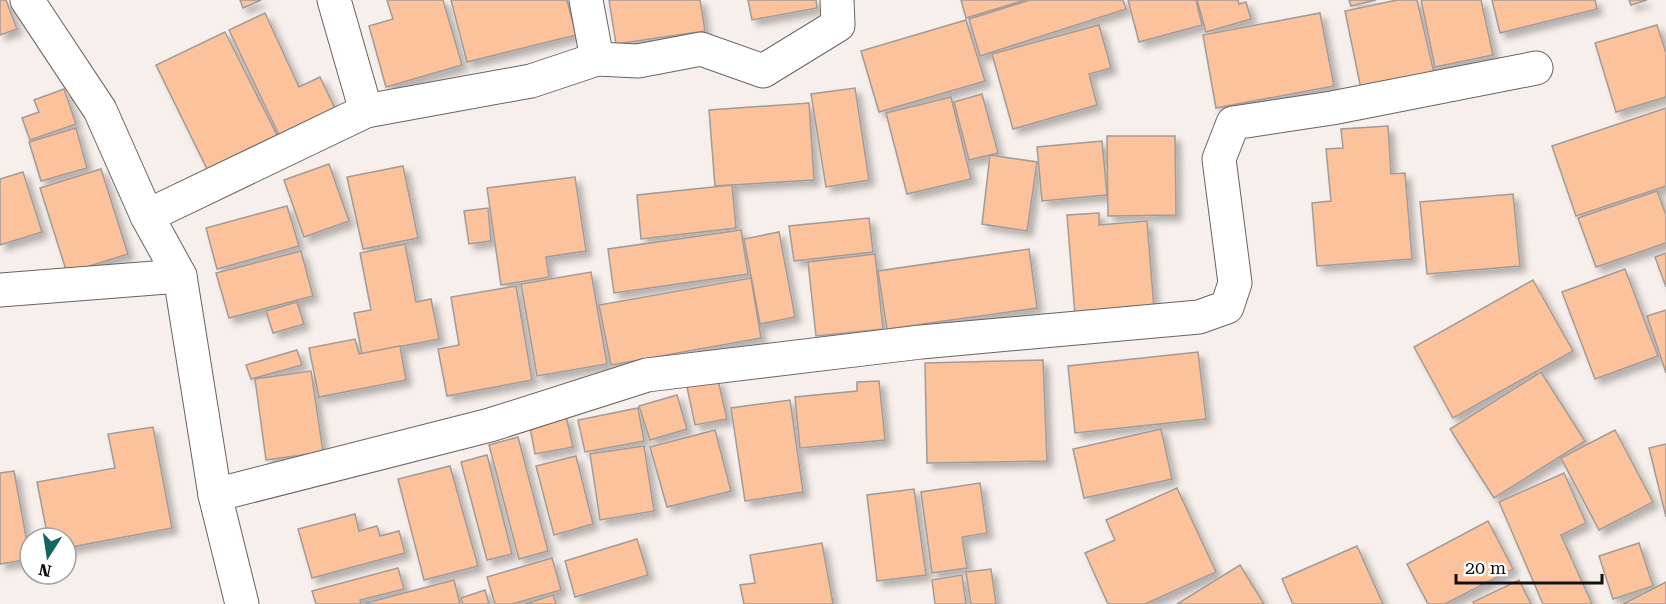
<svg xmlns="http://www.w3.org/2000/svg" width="1666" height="604" viewBox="0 0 1666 604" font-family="'Roboto Serif',serif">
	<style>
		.building { fill: #fcc29b; stroke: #a29b97; stroke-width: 1.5; filter: url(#shadow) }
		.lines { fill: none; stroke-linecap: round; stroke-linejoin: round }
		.minor-casing { stroke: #6a6460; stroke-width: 35 }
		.minor { stroke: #fff; stroke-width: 33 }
	</style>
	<defs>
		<filter id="shadow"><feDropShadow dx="5.5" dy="5.5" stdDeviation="3" flood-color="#0004"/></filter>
	</defs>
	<rect width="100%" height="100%" fill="#f6efeb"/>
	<g class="building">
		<path d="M 0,0 L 6,0 L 17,29 L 0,35 Z"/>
		<path d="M 240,0 L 261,0 L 243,8 Z"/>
		<path d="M 387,0 L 443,0 L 462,65 L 386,87 L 369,26 L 393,19 Z"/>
		<path d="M 451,0 L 567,0 L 576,35 L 467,62 Z"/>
		<path d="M 609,0 L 700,0 L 705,31 L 616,44 Z"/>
		<path d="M 748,0 L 816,0 L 817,8 L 752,20 Z"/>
		<path d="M 961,0 L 1026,0 L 966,18 Z"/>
		<path d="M 1030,0 L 1123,0 L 1126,9 L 980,56 L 969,19 Z"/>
		<path d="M 1128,0 L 1196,0 L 1202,25 L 1139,42 Z"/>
		<path d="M 1197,0 L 1238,0 L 1239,4 L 1246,2 L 1251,19 L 1206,32 Z"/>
		<path d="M 1349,0 L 1376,0 L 1351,6 Z"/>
		<path d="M 1397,0 L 1417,0 L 1434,73 L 1361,89 L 1345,11 Z"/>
		<path d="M 1421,0 L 1481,0 L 1493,55 L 1435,67 Z"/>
		<path d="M 1492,0 L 1595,0 L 1597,9 L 1500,33 Z"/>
		<path d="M 1629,0 L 1647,0 L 1631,5 Z"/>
		<path d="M 265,13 L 299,87 L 320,77 L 336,111 L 280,137 L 229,30 Z"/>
		<path d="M 1320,13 L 1334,86 L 1216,108 L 1203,35 Z"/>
		<path d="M 966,20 L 985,81 L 879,112 L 861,51 Z"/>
		<path d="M 1099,25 L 1111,68 L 1089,74 L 1097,105 L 1013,129 L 992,54 Z"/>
		<path d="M 1657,25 L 1666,53 L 1666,97 L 1616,112 L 1595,43 Z"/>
		<path d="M 225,32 L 280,141 L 210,175 L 156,65 Z"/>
		<path d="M 855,88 L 869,180 L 826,187 L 811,94 Z"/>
		<path d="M 64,89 L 76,124 L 30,140 L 22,118 L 39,112 L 34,100 Z"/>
		<path d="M 982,94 L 998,153 L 969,160 L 954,102 Z"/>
		<path d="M 951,97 L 971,179 L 907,194 L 886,113 Z"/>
		<path d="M 809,103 L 814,180 L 715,186 L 709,110 Z"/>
		<path d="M 1666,108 L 1666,186 L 1576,216 L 1552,146 Z"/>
		<path d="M 1388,126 L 1391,174 L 1405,173 L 1412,259 L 1317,266 L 1312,203 L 1331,201 L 1326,149 L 1343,148 L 1341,129 Z"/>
		<path d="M 76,128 L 87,168 L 41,181 L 29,142 Z"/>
		<path d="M 1107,136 L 1175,136 L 1176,215 L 1108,216 Z"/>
		<path d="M 1102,141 L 1107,195 L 1042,201 L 1037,147 Z"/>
		<path d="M 990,155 L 1037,162 L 1027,231 L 982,224 Z"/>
		<path d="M 329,164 L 349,221 L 304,237 L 284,180 Z"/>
		<path d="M 403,166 L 418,238 L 363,249 L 347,177 Z"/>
		<path d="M 101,169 L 128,254 L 67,273 L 40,188 Z"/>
		<path d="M 23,172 L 42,232 L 0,245 L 0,179 Z"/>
		<path d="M 575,177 L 586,251 L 546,257 L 549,277 L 501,285 L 487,188 Z"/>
		<path d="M 732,185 L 736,228 L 641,239 L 637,195 Z"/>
		<path d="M 1657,191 L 1666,215 L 1666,243 L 1596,267 L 1578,218 Z"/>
		<path d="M 1513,194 L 1520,266 L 1427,274 L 1420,202 Z"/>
		<path d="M 287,206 L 299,246 L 217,269 L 206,228 Z"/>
		<path d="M 488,208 L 491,241 L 469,244 L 464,211 Z"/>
		<path d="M 1099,213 L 1099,225 L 1147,221 L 1154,309 L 1075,315 L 1067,215 Z"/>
		<path d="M 869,218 L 873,252 L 794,261 L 789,226 Z"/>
		<path d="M 741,230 L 748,274 L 614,293 L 608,249 Z"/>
		<path d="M 779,232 L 795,317 L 760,324 L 744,239 Z"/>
		<path d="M 405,244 L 416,302 L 431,299 L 439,339 L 362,354 L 354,313 L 371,310 L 360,253 Z"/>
		<path d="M 1029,249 L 1037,308 L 887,329 L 878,271 Z"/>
		<path d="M 301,251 L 313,296 L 229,318 L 216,273 Z"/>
		<path d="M 1666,253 L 1666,287 L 1655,257 Z"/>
		<path d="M 875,254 L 883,329 L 816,336 L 808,262 Z"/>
		<path d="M 1625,269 L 1658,356 L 1595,379 L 1562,292 Z"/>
		<path d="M 591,272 L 607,364 L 537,376 L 521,284 Z"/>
		<path d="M 751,278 L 761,338 L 611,365 L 599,305 Z"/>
		<path d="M 1533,280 L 1573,351 L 1453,418 L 1414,347 Z"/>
		<path d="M 516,286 L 532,380 L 447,396 L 438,349 L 459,345 L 451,297 Z"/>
		<path d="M 297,302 L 304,324 L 273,333 L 266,311 Z"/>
		<path d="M 1666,310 L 1666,373 L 1647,316 Z"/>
		<path d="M 355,339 L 359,354 L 400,346 L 406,380 L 319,397 L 309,348 Z"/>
		<path d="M 297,350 L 302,365 L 251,379 L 246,365 Z"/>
		<path d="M 1198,352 L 1206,419 L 1075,433 L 1068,366 Z"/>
		<path d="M 1043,360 L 1047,461 L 927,463 L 925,363 Z"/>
		<path d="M 311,371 L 323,452 L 266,460 L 255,379 Z"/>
		<path d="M 1541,372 L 1585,441 L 1494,498 L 1450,429 Z"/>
		<path d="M 718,380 L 727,419 L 695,425 L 687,387 Z"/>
		<path d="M 879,381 L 885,440 L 800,448 L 795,397 L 857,391 L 857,382 Z"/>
		<path d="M 677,395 L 687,429 L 650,440 L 639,406 Z"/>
		<path d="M 790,400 L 803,492 L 745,501 L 731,408 Z"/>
		<path d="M 638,408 L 644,441 L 585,452 L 578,420 Z"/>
		<path d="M 566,416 L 573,447 L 535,454 L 529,422 Z"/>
		<path d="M 153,427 L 172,528 L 66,548 L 66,538 L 48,538 L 37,482 L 115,468 L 108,434 Z"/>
		<path d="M 1161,429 L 1172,479 L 1084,498 L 1073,449 Z"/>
		<path d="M 715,430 L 731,491 L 667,507 L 650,447 Z"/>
		<path d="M 1615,430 L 1653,502 L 1599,530 L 1561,458 Z"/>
		<path d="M 518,437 L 548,551 L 519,559 L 489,445 Z"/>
		<path d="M 1666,444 L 1666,517 L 1649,448 Z"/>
		<path d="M 644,446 L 654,511 L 600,520 L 590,454 Z"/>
		<path d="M 487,455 L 512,554 L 487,560 L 461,462 Z"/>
		<path d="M 576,456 L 593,524 L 554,535 L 536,466 Z"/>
		<path d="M 450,466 L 478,566 L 424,580 L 398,479 Z"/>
		<path d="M 14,471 L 30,559 L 0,564 L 0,473 Z"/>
		<path d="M 1564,473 L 1586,523 L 1561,535 L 1592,604 L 1543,604 L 1499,502 Z"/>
		<path d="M 980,483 L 987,533 L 962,537 L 967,568 L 932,573 L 921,492 Z"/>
		<path d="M 1177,488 L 1216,572 L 1145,604 L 1108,604 L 1085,553 L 1115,540 L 1106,520 Z"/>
		<path d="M 914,489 L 926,575 L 877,581 L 867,495 Z"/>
		<path d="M 355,514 L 359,531 L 377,526 L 380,536 L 399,531 L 405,553 L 312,578 L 298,529 Z"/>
		<path d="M 1488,521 L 1513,569 L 1445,604 L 1428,604 L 1407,564 Z"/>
		<path d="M 637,539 L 648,575 L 575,597 L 565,561 Z"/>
		<path d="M 822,543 L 833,604 L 744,604 L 740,585 L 755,583 L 750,555 Z"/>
		<path d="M 1639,543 L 1653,586 L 1613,599 L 1599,556 Z"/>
		<path d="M 1357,546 L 1383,604 L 1293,604 L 1282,579 Z"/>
		<path d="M 552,558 L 561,590 L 512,604 L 495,604 L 487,577 Z"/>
		<path d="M 1240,565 L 1264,604 L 1177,604 Z"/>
		<path d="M 398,568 L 404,589 L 360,600 L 361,604 L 316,604 L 312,591 Z"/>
		<path d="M 991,569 L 996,604 L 971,604 L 966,572 Z"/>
		<path d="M 962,575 L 966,604 L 935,604 L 932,580 Z"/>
		<path d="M 454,580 L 460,604 L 367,604 L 366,603 Z"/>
		<path d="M 1519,580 L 1531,604 L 1474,604 L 1473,602 Z"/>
		<path d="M 1666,582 L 1666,604 L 1623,604 Z"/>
		<path d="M 485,590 L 489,604 L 463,604 L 461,598 Z"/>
		<path d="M 553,595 L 556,604 L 525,604 Z"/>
	</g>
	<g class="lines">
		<defs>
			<g id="minor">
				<path d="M 27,0 L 100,110 L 147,216 L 180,276 L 215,495 L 242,604"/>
				<path d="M 334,0 L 366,111"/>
				<path d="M 586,0 L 597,59"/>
				<path d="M 147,216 L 366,111 L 531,81 L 597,59 L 638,61 L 701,49 L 763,71 L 838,25 L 837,0"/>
				<path d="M 0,290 L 180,276"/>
				<path d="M 215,495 L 490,425 L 647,375 L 921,342 L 1199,317 L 1227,307 L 1235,283 L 1219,159 L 1233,123 L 1332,108 L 1536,68"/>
			</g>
		</defs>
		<use href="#minor" class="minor-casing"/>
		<use href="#minor" class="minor"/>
	</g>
	<g transform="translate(48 556) rotate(192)"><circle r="28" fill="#ffffff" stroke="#a1a09f" stroke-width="1.5"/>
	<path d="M0-4.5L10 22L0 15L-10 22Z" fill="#156464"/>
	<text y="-9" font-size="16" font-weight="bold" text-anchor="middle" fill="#13110f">N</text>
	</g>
	<path d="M1456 574v9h146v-9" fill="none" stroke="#13110f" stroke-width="3"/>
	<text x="1465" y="574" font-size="18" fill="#13110f" stroke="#ffffff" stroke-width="4.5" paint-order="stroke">20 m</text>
</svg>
